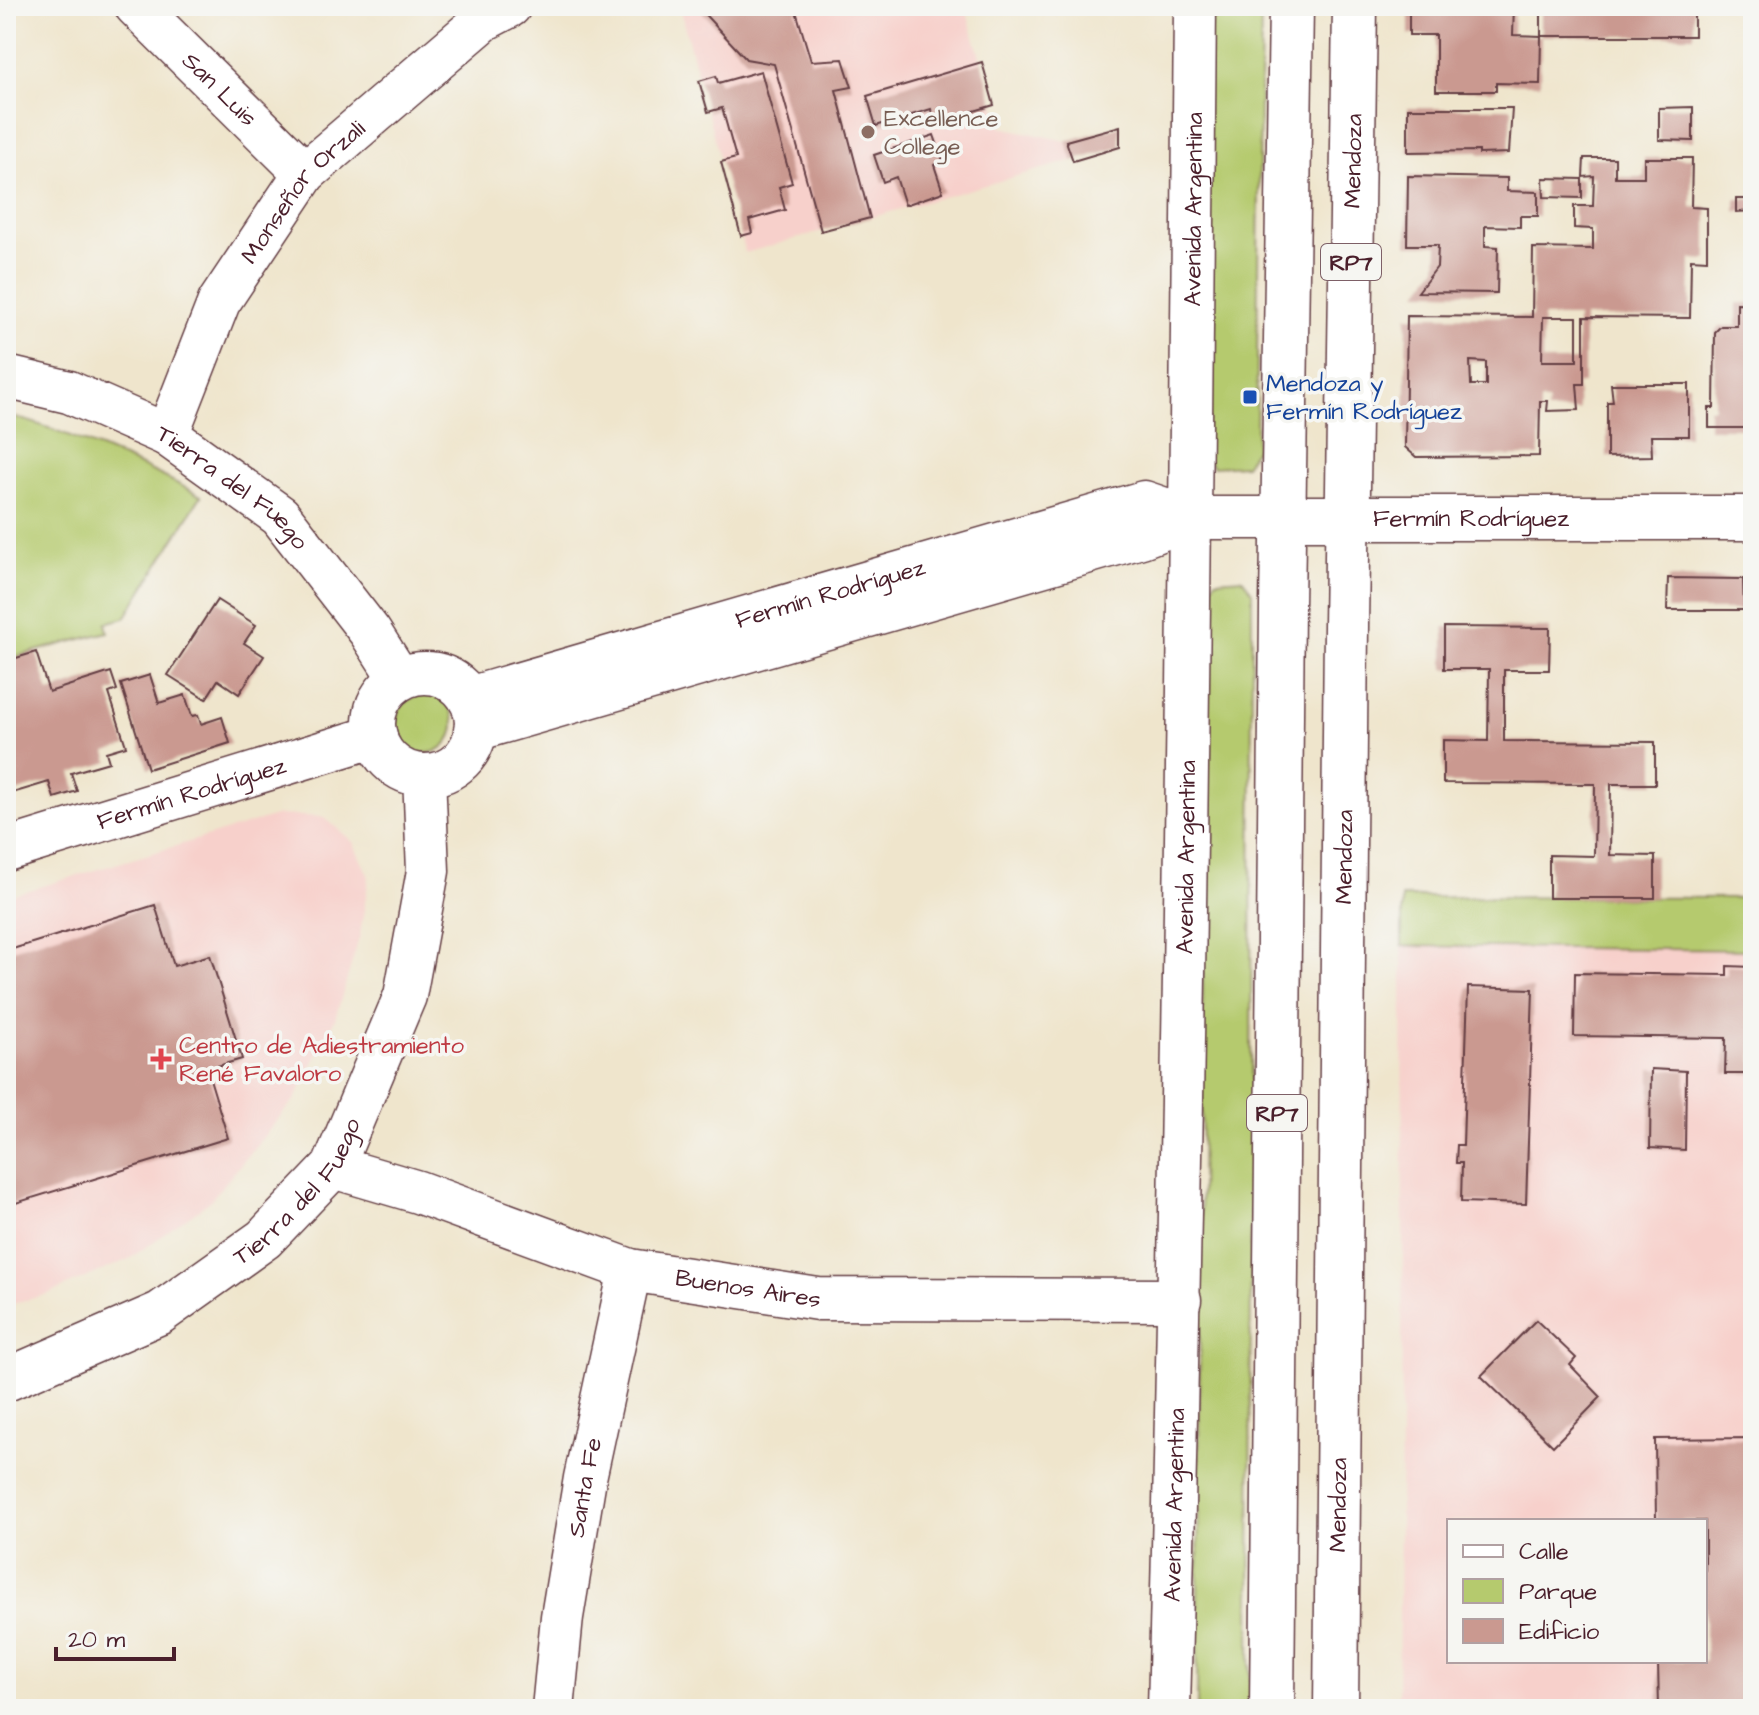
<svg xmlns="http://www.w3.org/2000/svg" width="1759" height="1715" viewBox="0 0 1759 1715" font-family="'Architects Daughter',sans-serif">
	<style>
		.built { fill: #f7d0cb; fill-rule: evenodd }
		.green { fill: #b5ca6e; stroke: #80744c; stroke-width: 2 }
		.building { fill: #ca9990; fill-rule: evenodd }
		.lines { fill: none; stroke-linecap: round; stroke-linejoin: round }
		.street-casing { stroke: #633d43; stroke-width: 45 }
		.secondary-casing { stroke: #633d43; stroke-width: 47 }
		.primary-casing { stroke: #633d43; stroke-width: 47 }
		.street { stroke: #fff; stroke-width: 42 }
		.secondary { stroke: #fff; stroke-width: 44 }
		.primary { stroke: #fff; stroke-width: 44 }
		.education-dot { fill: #8d6e63; stroke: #f6f6f2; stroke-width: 3 }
		.transit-dot { fill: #1a4fb4; stroke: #f6f6f2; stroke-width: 3 }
		.health-dot { fill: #e0444e; stroke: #f6f6f2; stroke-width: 3 }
		.labels { text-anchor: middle; stroke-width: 7; stroke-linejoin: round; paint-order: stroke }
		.shield { fill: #f6f6f2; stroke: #7e6067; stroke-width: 2 }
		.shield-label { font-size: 22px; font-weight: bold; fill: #4a1f2b }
		.street-label { font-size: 24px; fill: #4a1f2b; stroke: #f6f6f2 }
		.education-label { font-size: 24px; fill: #785e54; stroke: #f6f6f2; text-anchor: start }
		.transit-label { font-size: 24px; fill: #164399; stroke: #f6f6f2; text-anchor: start }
		.health-label { font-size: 24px; fill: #be3a42; stroke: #f6f6f2; text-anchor: start }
	</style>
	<rect width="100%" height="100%" fill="#f6f6f2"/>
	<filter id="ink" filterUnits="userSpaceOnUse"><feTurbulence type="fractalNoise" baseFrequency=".0125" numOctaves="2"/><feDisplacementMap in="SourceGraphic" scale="16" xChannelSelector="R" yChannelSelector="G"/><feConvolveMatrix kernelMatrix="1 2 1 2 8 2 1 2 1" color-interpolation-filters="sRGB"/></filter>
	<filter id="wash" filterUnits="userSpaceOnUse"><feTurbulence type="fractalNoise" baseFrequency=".006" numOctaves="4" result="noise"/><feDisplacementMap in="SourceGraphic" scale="32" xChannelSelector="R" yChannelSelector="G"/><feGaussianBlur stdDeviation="1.8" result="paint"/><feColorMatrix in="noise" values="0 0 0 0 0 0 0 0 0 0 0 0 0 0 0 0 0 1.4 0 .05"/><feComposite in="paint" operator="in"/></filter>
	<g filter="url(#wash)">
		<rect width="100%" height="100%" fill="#efe5cc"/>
		<g class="built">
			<path d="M 679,6 L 965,6 L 1001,127 L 1066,141 L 1120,126 L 1120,147 L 745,253 Z"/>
			<path d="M 279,815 L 324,817 L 353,842 L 369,877 L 360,935 L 335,1019 L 295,1099 L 209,1202 L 129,1259 L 48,1294 L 6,1306 L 6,897 Z"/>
			<path d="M 1402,946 L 1753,950 L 1753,1709 L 1398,1709 L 1403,1244 ZM 1449,1521 L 1705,1521 L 1705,1661 L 1449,1661 Z"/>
		</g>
		<g class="green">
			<path d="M 1207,6 L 1261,6 L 1256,449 L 1245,465 L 1213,467 L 1199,450 Z"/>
			<path d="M 6,416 C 27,419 46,427 65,434 C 113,452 157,472 201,496 L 125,618 L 106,623 L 108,632 L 6,659 Z"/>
			<path d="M 1242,578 L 1252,591 L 1250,1709 L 1197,1709 L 1206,592 L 1216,580 Z"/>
			<circle cx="425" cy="724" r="29"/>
			<path d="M 1402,897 L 1753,898 L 1753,950 L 1402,946 Z"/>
		</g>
		<g id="blocks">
			<g class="building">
				<path d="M 697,6 L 811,6 L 796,11 L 811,61 L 843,59 L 852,87 L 836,90 L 870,218 L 821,231 L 774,64 L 746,59 Z"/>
				<path d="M 1409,6 L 1514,6 L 1513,35 L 1541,36 L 1540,84 L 1496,83 L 1496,91 L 1436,91 L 1436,35 L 1409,35 Z"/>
				<rect x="1541" y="6" width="153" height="30"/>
				<path d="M 982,62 L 994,105 L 934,123 L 931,109 L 876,126 L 867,96 Z"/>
				<path d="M 761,71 L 792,183 L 779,187 L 785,210 L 749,220 L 752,233 L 741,236 L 721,162 L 736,158 L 722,108 L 708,112 L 699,81 L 716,76 L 718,83 Z"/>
				<path d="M 1693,107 L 1693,141 L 1659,140 L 1659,108 Z"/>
				<path d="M 1408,108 L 1512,108 L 1509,153 L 1479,154 L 1479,151 L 1408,152 Z"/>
				<path d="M 1120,126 L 1120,147 L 1073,161 L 1066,141 Z"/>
				<path d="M 934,135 L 943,161 L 934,165 L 943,192 L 905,205 L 896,177 L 883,182 L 874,155 Z"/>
				<path d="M 1584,158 L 1615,158 L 1615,177 L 1644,177 L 1644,158 L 1692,158 L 1691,207 L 1707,208 L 1707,260 L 1691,259 L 1690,318 L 1584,317 L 1584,384 L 1577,384 L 1579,410 L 1547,411 L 1548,401 L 1540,401 L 1539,456 L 1416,457 L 1405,447 L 1407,316 L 1532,317 L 1533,248 L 1593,249 L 1593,229 L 1574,228 L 1574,206 L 1593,206 L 1594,176 L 1583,177 ZM 1543,317 L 1577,317 L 1577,361 L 1542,361 ZM 1470,361 L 1486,362 L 1486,385 L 1471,385 Z"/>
				<path d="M 1408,176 L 1507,178 L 1507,191 L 1538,192 L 1538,216 L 1520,216 L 1520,227 L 1485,226 L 1485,246 L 1498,247 L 1497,293 L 1418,292 L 1437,267 L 1438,245 L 1407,245 Z"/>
				<path d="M 1543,178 L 1582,179 L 1582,198 L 1544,197 Z"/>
				<path d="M 1736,199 L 1753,199 L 1753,211 L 1736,212 Z"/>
				<path d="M 1737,303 L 1753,304 L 1753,428 L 1709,428 L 1709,408 L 1714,408 L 1715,332 L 1721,326 L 1737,326 Z"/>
				<path d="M 1611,384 L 1689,384 L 1689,436 L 1651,436 L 1652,456 L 1607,457 L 1607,402 L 1613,402 Z"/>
				<path d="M 1668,578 L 1743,579 L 1744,610 L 1667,610 Z"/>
				<path d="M 217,600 L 256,625 L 244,643 L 264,656 L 239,694 L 218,680 L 206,699 L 168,675 Z"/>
				<path d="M 1444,627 L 1550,628 L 1549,670 L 1504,670 L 1504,741 L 1655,742 L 1655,784 L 1611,784 L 1610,855 L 1655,856 L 1655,898 L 1549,898 L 1549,855 L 1594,856 L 1595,784 L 1443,783 L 1443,740 L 1488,741 L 1489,669 L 1444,669 Z"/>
				<path d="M 36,652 L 49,692 L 111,672 L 117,690 L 109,693 L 126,746 L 106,752 L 109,762 L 71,773 L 77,791 L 54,798 L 49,782 L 6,795 L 6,661 Z"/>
				<path d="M 150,675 L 159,703 L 185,695 L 192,716 L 198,715 L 201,724 L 222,717 L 230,743 L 148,769 L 121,684 Z"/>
				<path d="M 155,905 L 174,966 L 210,955 L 242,1059 L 207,1069 L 228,1138 L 6,1206 L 6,951 Z"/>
				<path d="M 1727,966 L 1753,967 L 1753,1074 L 1725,1074 L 1726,1038 L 1574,1036 L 1575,973 L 1727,975 Z"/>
				<path d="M 1468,987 L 1533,989 L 1526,1204 L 1461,1202 L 1462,1163 L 1456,1163 L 1457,1145 L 1463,1145 Z"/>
				<path d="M 1651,1069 L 1686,1071 L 1685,1150 L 1650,1148 Z"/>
				<path d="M 1536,1320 L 1576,1358 L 1570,1365 L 1601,1397 L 1553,1446 L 1481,1376 Z"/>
				<path d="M 1753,1438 L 1753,1709 L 1659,1709 L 1658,1661 L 1705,1661 L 1705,1521 L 1656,1521 L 1655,1439 Z"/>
			</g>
		</g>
	</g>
	<g filter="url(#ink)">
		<use href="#blocks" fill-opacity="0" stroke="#633d43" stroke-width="2"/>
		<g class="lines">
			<defs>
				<g id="street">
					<path id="s1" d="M 136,6 L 305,173"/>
					<path id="s2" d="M 6,377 L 69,392 L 167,435 L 280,516 L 370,632 L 400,679"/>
					<path id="s3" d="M 167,435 L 219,302 L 305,173 L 485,19 L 510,6"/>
					<circle cx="425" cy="724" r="51"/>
					<path id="s4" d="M 469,698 L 1144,502 L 1191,518 L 1283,518"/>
					<path d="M 475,730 L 1141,537 L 1191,518"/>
					<path id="s5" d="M 6,850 L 376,736"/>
					<path id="s6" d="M 333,1167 L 418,1192 L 630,1270 L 818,1299 L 1180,1300"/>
					<path id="s7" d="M 6,1380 L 160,1313 L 264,1239 L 333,1167 L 405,996 L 428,871 L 424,775"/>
					<path id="s8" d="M 553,1709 L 562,1617 L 585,1478 L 630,1270"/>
					<path id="s9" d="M 1169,1709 C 1184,1141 1190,574 1195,6"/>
				</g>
				<g id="secondary">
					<path id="s10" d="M 1283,518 L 1753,518"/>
				</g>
				<g id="primary">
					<path d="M 1272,1709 L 1282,606 L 1291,6"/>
					<path id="s11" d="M 1336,1709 L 1346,626 L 1355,6"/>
				</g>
			</defs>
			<use href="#street" class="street-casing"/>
			<use href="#secondary" class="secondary-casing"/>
			<use href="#primary" class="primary-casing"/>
			<use href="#street" class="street"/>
			<use href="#secondary" class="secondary"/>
			<use href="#primary" class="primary"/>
		</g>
	</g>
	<circle class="education-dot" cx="868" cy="132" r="8"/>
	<rect class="transit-dot" x="1242" y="389" width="16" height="16" rx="4"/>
	<path class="health-dot" d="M157 1047h8v8h8v8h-8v8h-8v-8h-8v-8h8z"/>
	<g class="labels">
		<g class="shield">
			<rect x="1321" y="244" width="60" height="36" rx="6"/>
			<rect x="1247" y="1095" width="60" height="36" rx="6"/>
		</g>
		<g class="shield-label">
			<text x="1351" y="270">RP7</text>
			<text x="1277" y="1121">RP7</text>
		</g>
		<g class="street-label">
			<text dy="8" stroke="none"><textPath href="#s1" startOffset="118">San Luis</textPath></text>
			<text dy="8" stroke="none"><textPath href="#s11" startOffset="1548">Mendoza</textPath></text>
			<text dy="8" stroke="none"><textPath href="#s3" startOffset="282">Monseñor Orzali</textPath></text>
			<text dy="8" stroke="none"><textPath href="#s9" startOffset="1500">Avenida Argentina</textPath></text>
			<text dy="8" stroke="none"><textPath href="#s2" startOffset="256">Tierra del Fuego</textPath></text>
			<text dy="8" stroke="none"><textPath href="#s10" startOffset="188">Fermín Rodríguez</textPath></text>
			<text dy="8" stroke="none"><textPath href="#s4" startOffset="376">Fermín Rodríguez</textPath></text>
			<text dy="8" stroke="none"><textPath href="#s5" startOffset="194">Fermín Rodríguez</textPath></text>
			<text dy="8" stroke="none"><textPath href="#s11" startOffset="852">Mendoza</textPath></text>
			<text dy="8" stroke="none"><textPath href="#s9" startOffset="852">Avenida Argentina</textPath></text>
			<text dy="8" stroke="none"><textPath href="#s7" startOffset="354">Tierra del Fuego</textPath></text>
			<text dy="8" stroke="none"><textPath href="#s6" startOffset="434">Buenos Aires</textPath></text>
			<text dy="8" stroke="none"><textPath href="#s8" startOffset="224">Santa Fe</textPath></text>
			<text dy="8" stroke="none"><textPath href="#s9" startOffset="204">Avenida Argentina</textPath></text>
			<text dy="8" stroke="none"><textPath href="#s11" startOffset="204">Mendoza</textPath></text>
		</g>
		<g class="education-label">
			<text x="884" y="126">Excellence<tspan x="884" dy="28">College</tspan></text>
		</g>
		<g class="transit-label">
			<text x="1266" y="391">Mendoza y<tspan x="1266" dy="28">Fermín Rodríguez</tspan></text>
		</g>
		<g class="health-label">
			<text x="179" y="1053">Centro de Adiestramiento<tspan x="179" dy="28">René Favaloro</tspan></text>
		</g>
	</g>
	<rect width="1759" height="1715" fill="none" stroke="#f6f6f2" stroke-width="32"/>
	<rect x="1447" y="1519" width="260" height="144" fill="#f6f6f2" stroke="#b1a0a2" stroke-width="2"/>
	<rect x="1463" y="1545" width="40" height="12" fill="#ffffff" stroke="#b1a0a2" stroke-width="2"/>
	<text x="1519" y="1559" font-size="24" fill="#4a1f2b">Calle</text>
	<rect x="1463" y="1579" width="40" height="24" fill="#b5ca6e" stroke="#b1a0a2" stroke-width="2"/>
	<text x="1519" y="1599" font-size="24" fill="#4a1f2b">Parque</text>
	<rect x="1463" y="1619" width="40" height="24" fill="#ca9990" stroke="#b1a0a2" stroke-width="2"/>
	<text x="1519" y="1639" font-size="24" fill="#4a1f2b">Edificio</text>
	<path d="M56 1647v12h118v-12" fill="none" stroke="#4a1f2b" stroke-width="4"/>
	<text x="68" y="1647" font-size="24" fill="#4a1f2b" stroke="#f6f6f2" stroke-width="6" paint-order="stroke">20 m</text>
</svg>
